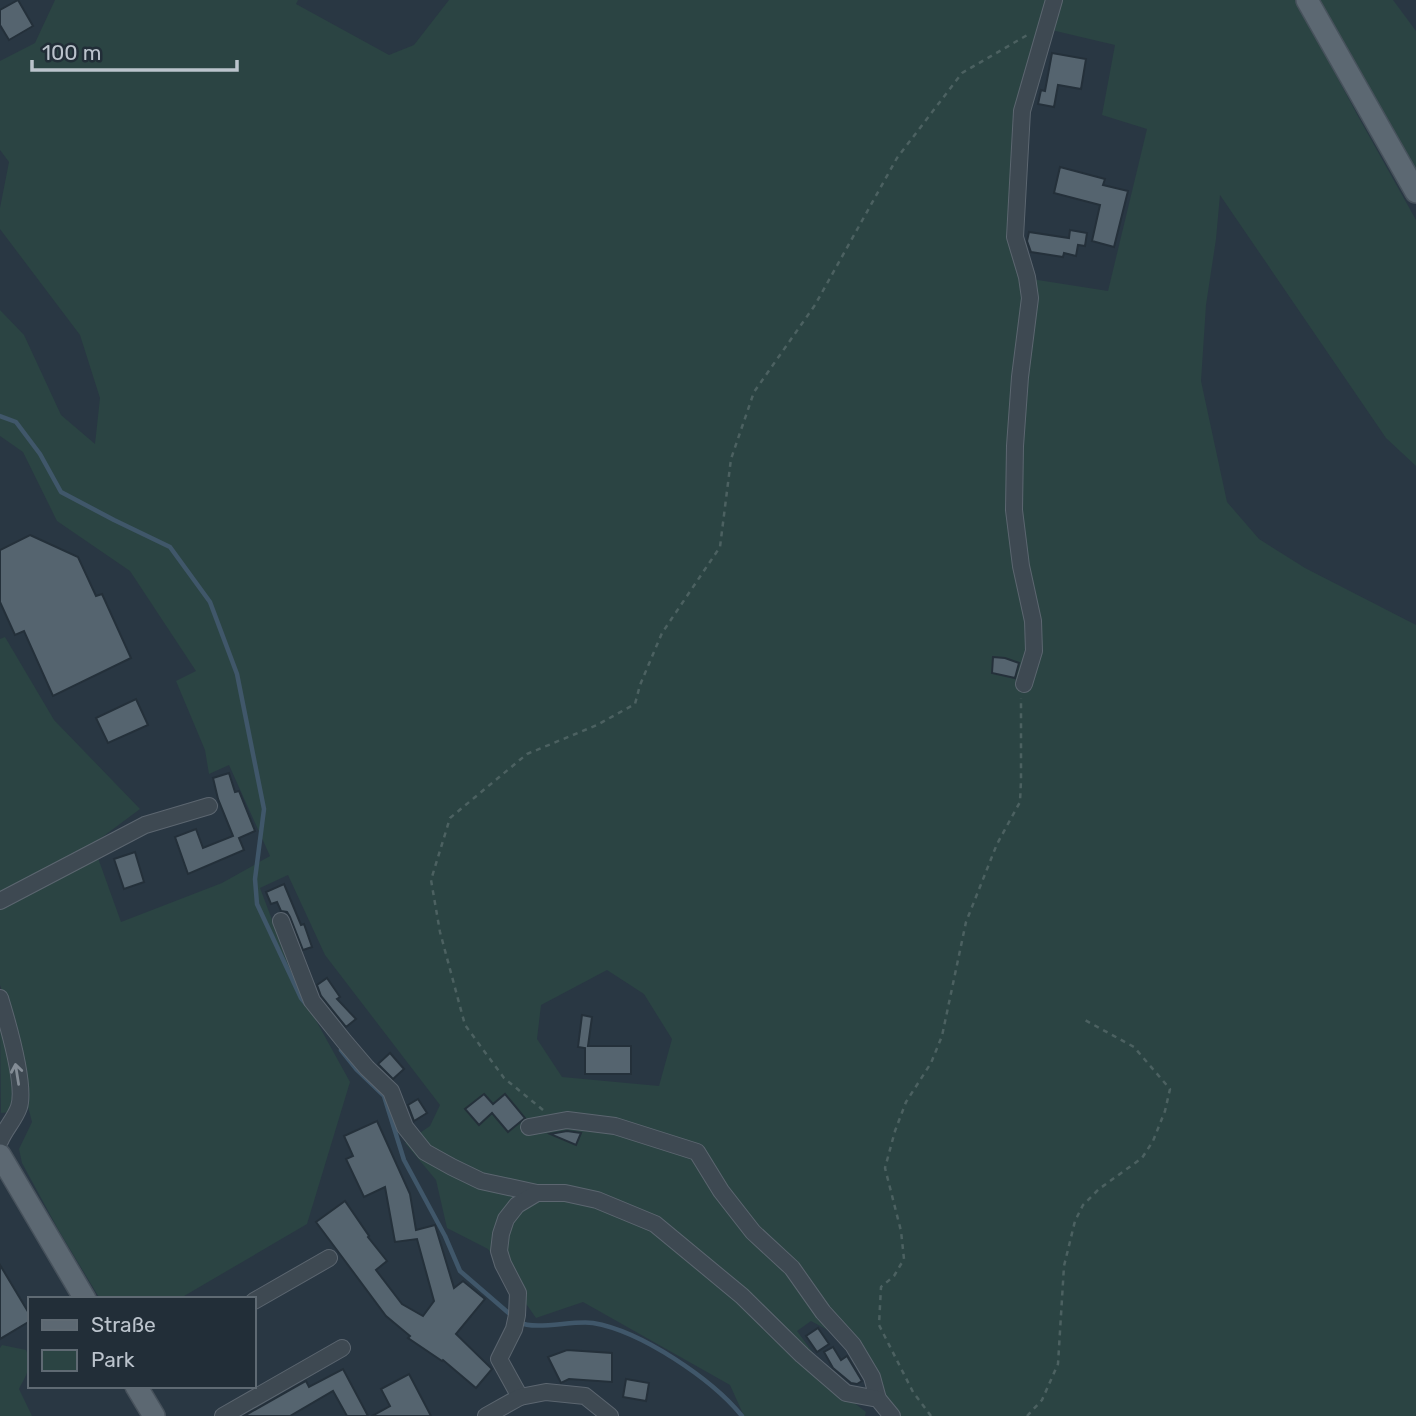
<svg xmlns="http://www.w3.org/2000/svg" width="1416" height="1416" viewBox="0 0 1416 1416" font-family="Rubik,sans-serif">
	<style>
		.green { fill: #2b4443; fill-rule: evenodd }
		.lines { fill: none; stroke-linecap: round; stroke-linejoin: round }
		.stream { stroke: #40576a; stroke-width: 4.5 }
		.building { fill: #55646f; stroke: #24303a; stroke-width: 2 }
		.minor-casing { stroke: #5c6670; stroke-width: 18 }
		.major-casing { stroke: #47525c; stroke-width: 24 }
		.path { stroke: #4c6161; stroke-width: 2.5; stroke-dasharray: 5 5; stroke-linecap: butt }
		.minor { stroke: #3e4952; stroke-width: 16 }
		.major { stroke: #5c6872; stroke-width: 21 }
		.oneway { stroke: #838c95 }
	</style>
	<rect width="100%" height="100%" fill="#293743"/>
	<g class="green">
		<path d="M 55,0 L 298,0 L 296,4 L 389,55 L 414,45 L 449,0 L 1296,0 L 1359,118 L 1416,220 L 1416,466 L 1386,438 L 1220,195 L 1216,239 L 1206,305 L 1201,381 L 1227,502 L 1259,539 L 1305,568 L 1416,625 L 1416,1416 L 900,1416 L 872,1381 L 846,1340 L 811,1321 L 797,1331 L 844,1395 L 866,1412 L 865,1416 L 744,1416 L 730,1385 L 583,1302 L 536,1318 L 488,1249 L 447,1228 L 436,1180 L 405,1143 L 430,1126 L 440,1105 L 325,955 L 288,875 L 260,888 L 297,986 L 350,1082 L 307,1224 L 179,1299 L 100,1299 L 59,1231 L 22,1163 L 19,1149 L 32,1122 L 25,1095 L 15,1028 L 0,985 L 0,639 L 5,637 L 54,720 L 140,809 L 93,844 L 121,922 L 222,883 L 270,856 L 229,765 L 209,774 L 205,750 L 176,681 L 196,671 L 130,571 L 57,521 L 23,452 L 0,436 L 0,310 L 24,335 L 61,415 L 95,444 L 100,398 L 80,335 L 0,229 L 0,208 L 9,162 L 0,150 L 0,61 L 35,43 ZM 1043,28 L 1115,45 L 1102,115 L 1147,129 L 1108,291 L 1025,278 L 1015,247 L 1009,193 L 1019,111 ZM 607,970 L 644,994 L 672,1039 L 659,1086 L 562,1077 L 537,1039 L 541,1005 Z"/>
		<path d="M 1320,0 L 1393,0 L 1416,31 L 1416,172 Z"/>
		<path d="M 0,1018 L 15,1075 L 11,1112 L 1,1113 Z"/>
		<path d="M 2,1345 L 26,1350 C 33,1367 27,1373 19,1389 L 32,1416 L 0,1416 L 0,1348 Z"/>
	</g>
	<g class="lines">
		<g class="stream">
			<path d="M 0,416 L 16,422 L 40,454 L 61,492 L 114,520 L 170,547 L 210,602 L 237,674 L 264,809 L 255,879 L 257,904 L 301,998 L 306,1004"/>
			<path d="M 341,1050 L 357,1070 L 384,1096 L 404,1160 L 445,1236 L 460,1271 L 512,1316"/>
			<path d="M 519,1322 C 535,1331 573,1320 593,1323 C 641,1331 712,1379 742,1416"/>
		</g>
	</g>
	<g class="building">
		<path d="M 18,0 L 33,26 L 9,40 L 0,25 L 0,10 Z"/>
		<path d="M 1052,53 L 1086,59 L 1081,89 L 1058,85 L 1054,107 L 1038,104 L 1041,90 L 1045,91 Z"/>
		<path d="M 1060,167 L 1105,179 L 1103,185 L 1128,191 L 1114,247 L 1092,241 L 1100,205 L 1054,193 Z"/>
		<path d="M 1070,230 L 1087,233 L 1085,246 L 1078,245 L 1076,256 L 1064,253 L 1063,257 L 1031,252 L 1027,241 L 1029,232 L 1069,238 Z"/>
		<path d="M 30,535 L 78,557 L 96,596 L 102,594 L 131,658 L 53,696 L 24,631 L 15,635 L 0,602 L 0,550 Z"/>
		<path d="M 993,657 L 1005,658 L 1019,663 L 1015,678 L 992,673 Z"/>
		<path d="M 136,699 L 148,725 L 108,743 L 96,718 Z"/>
		<path d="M 229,773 L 235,792 L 239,791 L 255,831 L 239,838 L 244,850 L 188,874 L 175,837 L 196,829 L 203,848 L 233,836 L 218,799 L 213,778 Z"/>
		<path d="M 135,852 L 144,882 L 124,889 L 114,859 Z"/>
		<path d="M 284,884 L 301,925 L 304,924 L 312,947 L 303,950 L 290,917 L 287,912 L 281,911 L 277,902 L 271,904 L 266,892 Z"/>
		<path d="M 327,978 L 340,997 L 337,999 L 356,1019 L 346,1027 L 321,996 L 317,985 Z"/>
		<path d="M 582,1015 L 592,1017 L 588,1046 L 631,1046 L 631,1074 L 585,1074 L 585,1048 L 578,1047 Z"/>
		<path d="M 390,1053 L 404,1069 L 393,1079 L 378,1064 Z"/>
		<path d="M 484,1094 L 493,1104 L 505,1094 L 525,1118 L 508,1132 L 492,1113 L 479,1125 L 465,1109 Z"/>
		<path d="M 418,1099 L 427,1113 L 414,1121 L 408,1105 Z"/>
		<path d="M 377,1121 L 410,1194 L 416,1230 L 435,1225 L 454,1288 L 463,1281 L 485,1299 L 456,1334 L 492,1369 L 476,1388 L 443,1360 L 442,1361 L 408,1338 L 410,1336 L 386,1316 L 316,1222 L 345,1201 L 369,1236 L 368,1237 L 387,1261 L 376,1270 L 402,1304 L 423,1316 L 434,1301 L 417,1239 L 395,1242 L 385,1187 L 364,1197 L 346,1159 L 353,1156 L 344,1136 Z"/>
		<path d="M 567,1131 L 581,1133 L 576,1145 L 550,1134 Z"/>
		<path d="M 0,1265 L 30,1315 L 30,1321 L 0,1339 Z"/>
		<path d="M 818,1328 L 829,1344 L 817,1352 L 806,1336 Z"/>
		<path d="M 833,1347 L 841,1360 L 847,1356 L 862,1381 L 857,1384 L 851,1383 L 833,1368 L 824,1352 Z"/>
		<path d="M 567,1350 L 612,1353 L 612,1382 L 569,1379 L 561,1383 L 548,1357 Z"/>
		<path d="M 343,1369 L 368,1416 L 347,1416 L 333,1391 L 290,1416 L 244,1416 L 306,1381 L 309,1387 Z"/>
		<path d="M 409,1374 L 431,1416 L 372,1416 L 390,1406 L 381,1389 Z"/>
		<path d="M 626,1379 L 649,1383 L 646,1401 L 623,1397 Z"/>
	</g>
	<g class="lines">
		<defs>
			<g id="minor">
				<path d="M 1024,684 L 1034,651 L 1033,621 L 1021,566 L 1014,510 L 1015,446 L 1020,377 L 1030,298 L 1027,277 L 1015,237 L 1022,111 L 1054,0"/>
				<path d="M 0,901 L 145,825 L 209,806"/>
				<path d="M 281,921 L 312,1001 L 344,1041 L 367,1068 L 391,1091 L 405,1127 L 425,1152 L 452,1167 L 481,1181 L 537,1193"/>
				<path d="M 0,998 C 7,1021 26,1085 19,1107 C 15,1119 5,1129 0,1141"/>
				<path d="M 529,1127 L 567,1120 L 615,1126 L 697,1152 L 721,1191 L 753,1232 L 792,1268 L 823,1312 L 853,1345 L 872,1377 L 878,1399"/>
				<path d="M 254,1301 L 329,1258"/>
				<path d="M 520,1397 L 499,1359 L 514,1329 L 517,1315 L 518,1293 L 503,1264 L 499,1251 L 501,1234 L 506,1219 L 517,1205 L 537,1193 L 565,1193 L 597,1200 L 655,1224 L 742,1296 L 802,1355 L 846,1393 L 878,1399 L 892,1416"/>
				<path d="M 223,1416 L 342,1348"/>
				<path d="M 486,1416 L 520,1397 L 546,1392 L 585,1396 L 610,1416"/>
			</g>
			<g id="major">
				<path d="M 1307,0 L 1416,192"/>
				<path d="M 0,1155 L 85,1299"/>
				<path d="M 136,1386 L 154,1416"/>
			</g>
		</defs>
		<use href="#minor" class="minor-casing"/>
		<use href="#major" class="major-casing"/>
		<g class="path">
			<path d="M 543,1110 L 504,1078 L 465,1025 L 440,932 L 431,880 L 450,818 L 474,798 L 527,754 L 597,725 L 635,704 L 640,685 L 662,633 L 720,547 L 731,459 L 754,392 L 815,305 L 897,158 L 962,73 L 1029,34"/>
			<path d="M 931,1416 L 913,1392 L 879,1325 L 881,1287 L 894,1276 L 904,1259 L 901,1231 L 885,1168 L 895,1131 L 906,1102 L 931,1063 L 942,1036 L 966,922 L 997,844 L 1020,802 L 1021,781 L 1021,698"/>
			<path d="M 1027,1416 L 1042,1400 L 1058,1364 L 1064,1266 L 1075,1221 L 1083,1205 L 1099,1189 L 1142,1158 L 1153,1141 L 1165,1111 L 1170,1089 L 1134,1047 L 1083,1019"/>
		</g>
		<use href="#minor" class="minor"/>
		<use href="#major" class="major"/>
	</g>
	<defs><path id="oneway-shaft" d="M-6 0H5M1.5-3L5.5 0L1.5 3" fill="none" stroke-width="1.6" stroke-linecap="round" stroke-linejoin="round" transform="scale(1.75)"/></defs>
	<use class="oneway" href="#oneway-shaft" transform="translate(17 1074) rotate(-99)"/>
	<rect x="28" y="1297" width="228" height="91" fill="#222e38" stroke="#5f6a73" stroke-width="2"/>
	<rect x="42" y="1320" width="35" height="10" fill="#5c6872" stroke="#5f6a73" stroke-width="2"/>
	<text x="91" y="1332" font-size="21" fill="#bbc3cc">Straße</text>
	<rect x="42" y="1350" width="35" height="21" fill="#2b4443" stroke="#5f6a73" stroke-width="2"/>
	<text x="91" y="1367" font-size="21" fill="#bbc3cc">Park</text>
	<path d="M32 60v10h205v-10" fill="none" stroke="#bbc3cc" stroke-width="3.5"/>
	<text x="42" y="60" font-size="21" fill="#bbc3cc" stroke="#222e38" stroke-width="5" paint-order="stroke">100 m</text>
</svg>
